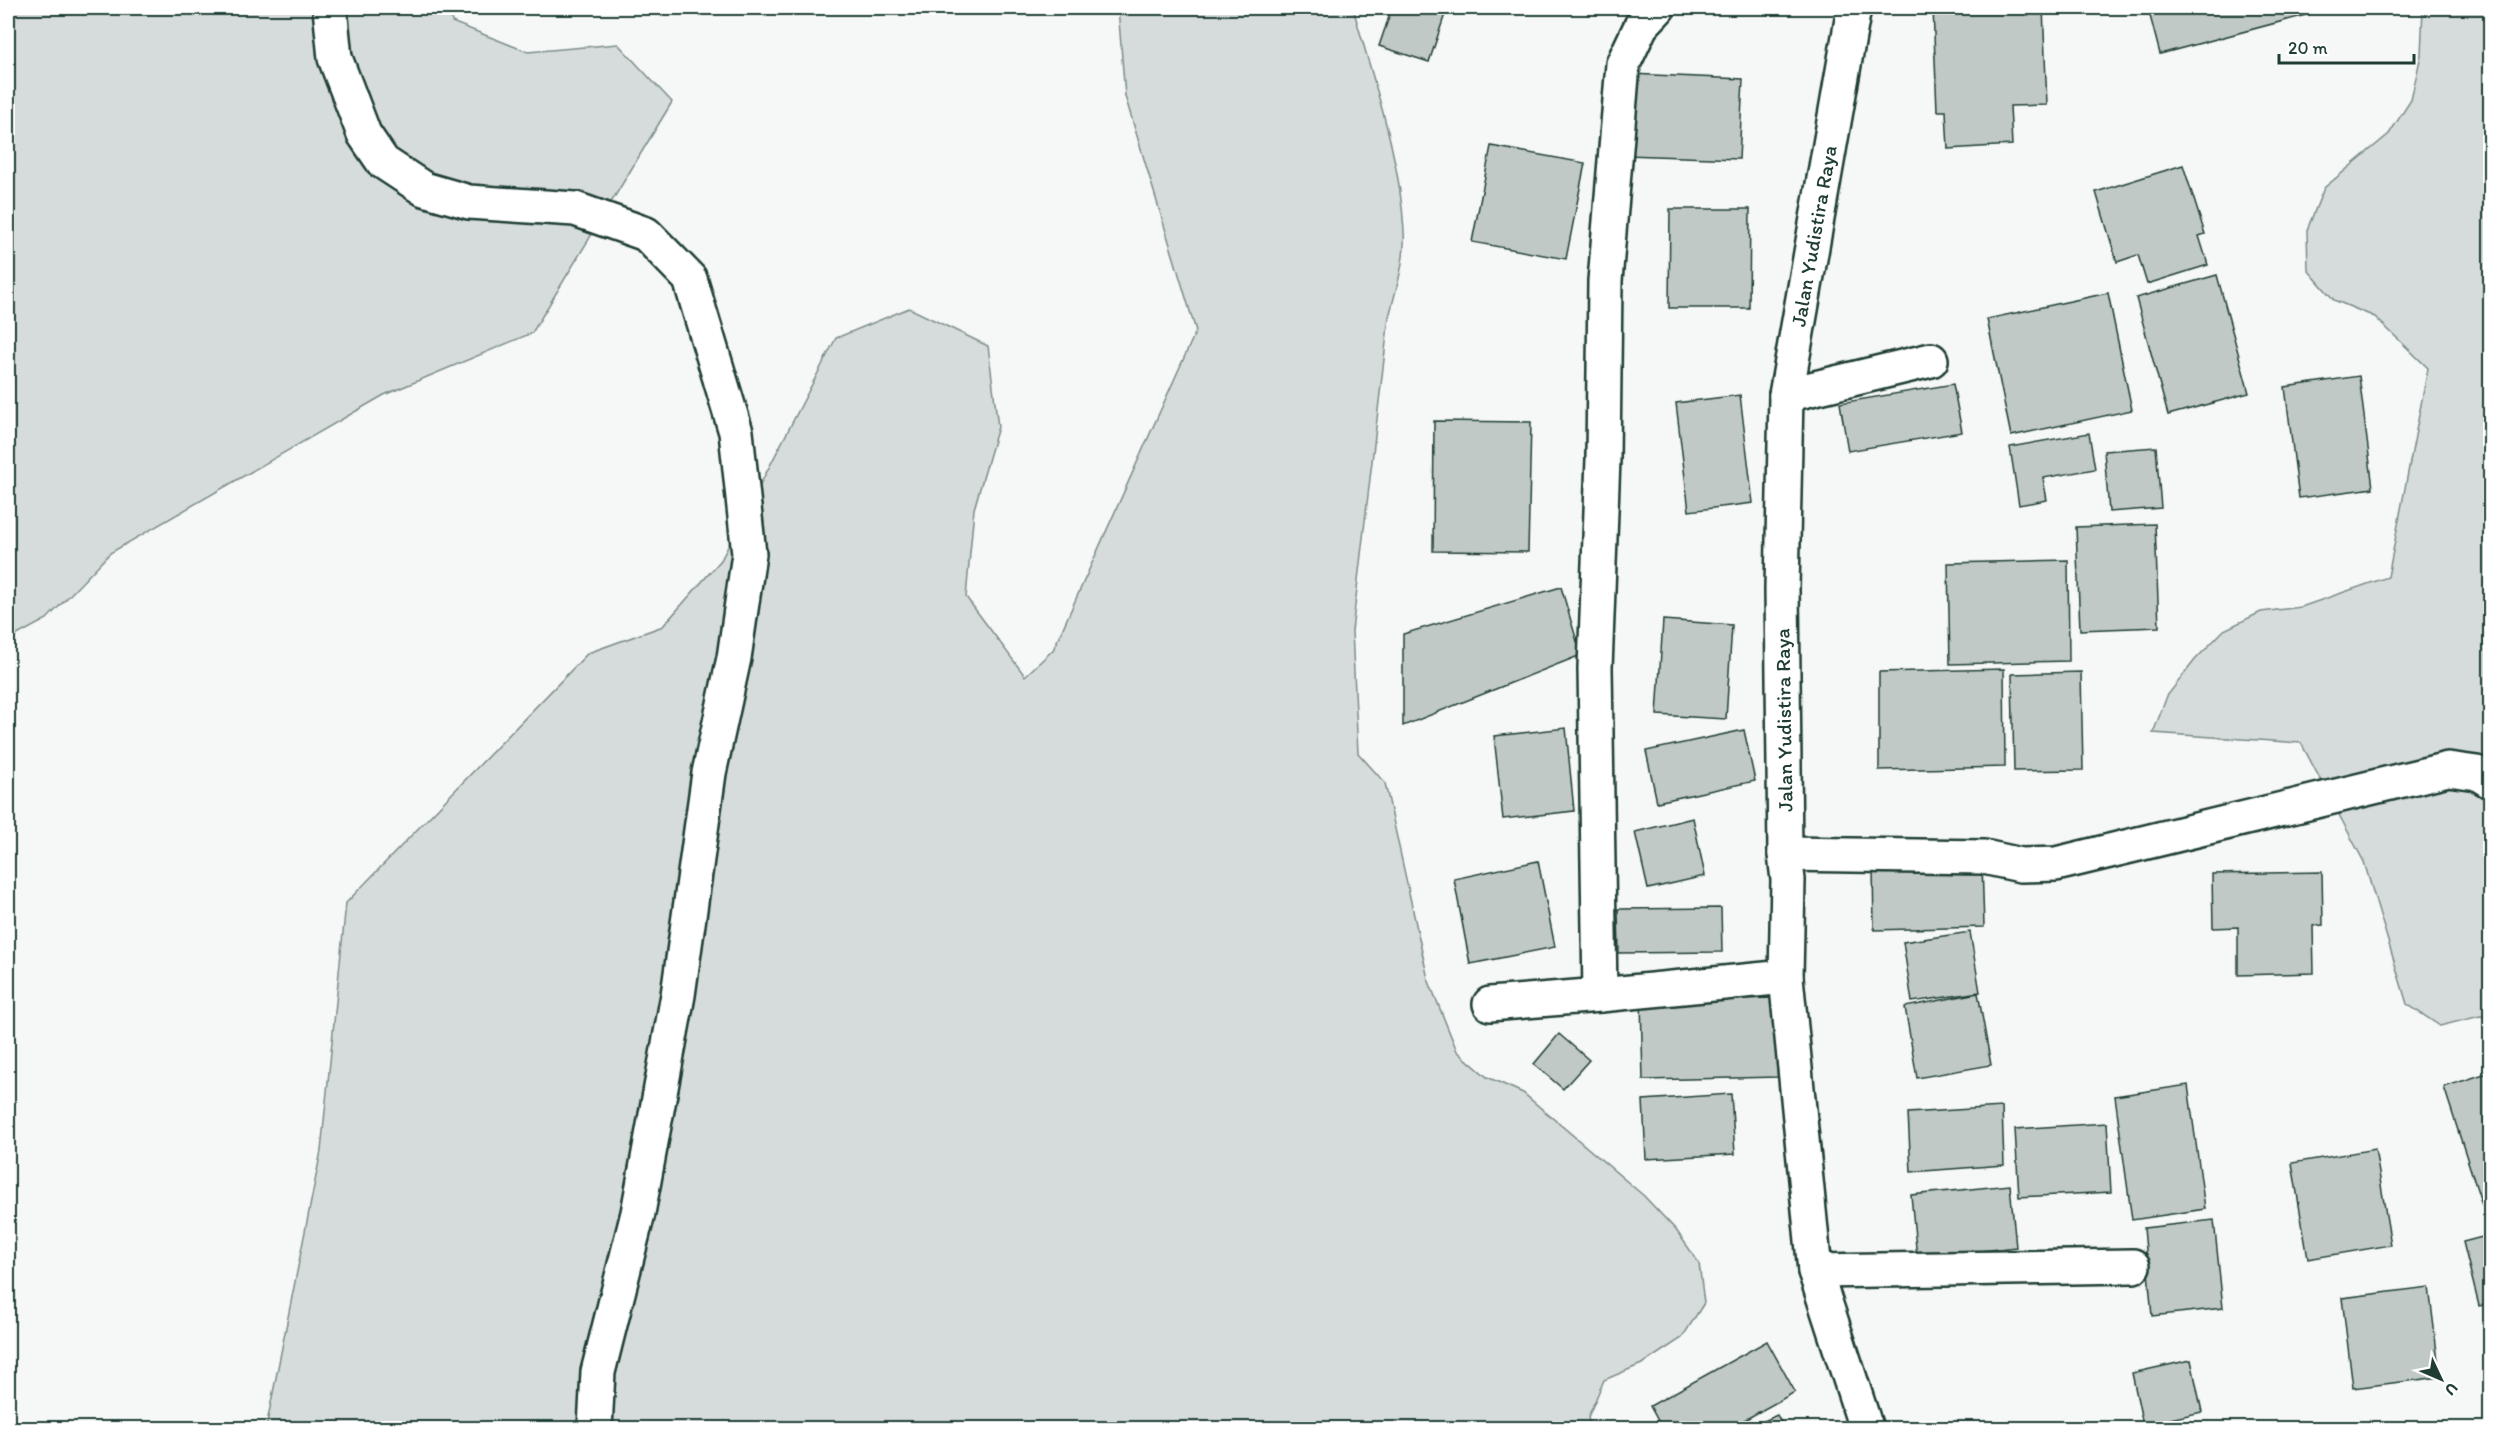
<svg xmlns="http://www.w3.org/2000/svg" width="2498" height="1436" viewBox="0 0 2498 1436" font-family="Itim,sans-serif">
	<style>
		.green { fill: #d6dcdb; stroke: #7a8c88; stroke-width: 1.5 }
		.building { fill: #c0c9c6; stroke: #1f3d34; stroke-width: 1.5 }
		.lines { fill: none; stroke-linecap: round; stroke-linejoin: round }
		.street-casing { stroke: #1f3d34; stroke-width: 38 }
		.secondary-casing { stroke: #1f3d34; stroke-width: 38 }
		.street { stroke: #fff; stroke-width: 33 }
		.secondary { stroke: #fff; stroke-width: 33 }
		.labels { text-anchor: middle; stroke-width: 6; stroke-linejoin: round; paint-order: stroke }
		.street-label { font-size: 21px; fill: #1f3d34; stroke: #fff }
	</style>
	<rect width="100%" height="100%" fill="#f6f7f7"/>
	<filter id="ink" filterUnits="userSpaceOnUse"><feTurbulence type="fractalNoise" baseFrequency=".0167" numOctaves="2"/><feDisplacementMap in="SourceGraphic" scale="12" xChannelSelector="R" yChannelSelector="G"/><feConvolveMatrix kernelMatrix="1 2 1 2 8 2 1 2 1" color-interpolation-filters="sRGB"/></filter>
	<g filter="url(#ink)">
		<g class="green">
			<path d="M 8,8 L 449,8 L 452,22 L 528,52 L 618,44 L 672,102 L 532,333 L 384,395 L 110,553 L 47,619 L 8,640 Z"/>
			<path d="M 1118,8 L 1353,8 C 1373,80 1400,155 1404,231 C 1406,260 1396,289 1389,317 L 1352,631 L 1358,753 L 1385,783 L 1428,979 L 1457,1051 L 1487,1077 L 1523,1093 L 1644,1196 L 1676,1230 L 1699,1263 L 1704,1303 L 1682,1338 L 1644,1363 L 1604,1380 L 1588,1417 L 1590,1428 L 266,1428 L 321,1151 L 346,903 L 588,653 L 663,626 L 721,560 L 836,338 L 909,308 L 988,346 L 998,427 L 974,509 L 966,597 L 1025,676 L 1053,650 L 1196,331 L 1125,96 Z"/>
			<path d="M 2423,8 L 2490,8 L 2490,1018 L 2480,1016 L 2440,1026 L 2407,1004 L 2364,862 L 2301,743 L 2153,733 L 2167,696 L 2195,660 L 2224,630 L 2261,612 L 2301,607 L 2388,577 L 2428,368 L 2375,317 L 2334,300 L 2308,270 L 2307,230 L 2324,188 L 2389,134 L 2411,100 L 2421,55 Z"/>
		</g>
		<g class="building">
			<path d="M 1392,8 L 1425,8 L 1445,14 L 1429,62 L 1379,46 Z"/>
			<path d="M 1933,8 L 2043,8 L 2047,105 L 2010,106 L 2012,145 L 1948,149 L 1946,111 L 1937,111 Z"/>
			<path d="M 2148,8 L 2332,8 L 2160,54 Z"/>
			<path d="M 1630,74 L 1743,79 L 1739,159 L 1626,155 Z"/>
			<path d="M 1491,146 L 1585,163 L 1566,259 L 1472,242 Z"/>
			<path d="M 2183,165 L 2205,234 L 2199,236 L 2208,265 L 2147,284 L 2138,255 L 2117,262 L 2096,192 Z"/>
			<path d="M 1670,209 L 1750,209 L 1749,308 L 1669,308 Z"/>
			<path d="M 2217,275 L 2249,393 L 2168,415 L 2136,298 Z"/>
			<path d="M 2108,293 L 2132,410 L 2011,436 L 1987,319 Z"/>
			<path d="M 2359,376 L 2373,488 L 2299,498 L 2285,387 Z"/>
			<path d="M 1953,384 L 1962,432 L 1848,451 L 1840,403 Z"/>
			<path d="M 1740,395 L 1753,503 L 1689,511 L 1676,403 Z"/>
			<path d="M 1434,421 L 1531,422 L 1528,552 L 1433,551 Z"/>
			<path d="M 2089,433 L 2095,469 L 2043,478 L 2047,500 L 2019,505 L 2010,447 Z"/>
			<path d="M 2156,447 L 2161,508 L 2109,512 L 2104,451 Z"/>
			<path d="M 2155,524 L 2159,627 L 2080,630 L 2076,527 Z"/>
			<path d="M 2068,560 L 2069,661 L 1950,664 L 1948,563 Z"/>
			<path d="M 1561,587 L 1581,655 L 1403,726 L 1403,634 Z"/>
			<path d="M 1663,620 L 1732,625 L 1726,719 L 1657,715 Z"/>
			<path d="M 2004,669 L 2005,767 L 1879,770 L 1879,672 Z"/>
			<path d="M 2081,672 L 2083,770 L 2014,771 L 2012,674 Z"/>
			<path d="M 1566,728 L 1574,811 L 1503,819 L 1494,736 Z"/>
			<path d="M 1744,730 L 1755,781 L 1657,802 L 1646,751 Z"/>
			<path d="M 1693,818 L 1705,876 L 1648,889 L 1635,832 Z"/>
			<path d="M 1538,861 L 1555,947 L 1470,964 L 1454,879 Z"/>
			<path d="M 1982,863 L 1984,927 L 1874,930 L 1873,866 Z"/>
			<path d="M 2322,872 L 2323,925 L 2313,926 L 2314,973 L 2238,975 L 2238,927 L 2213,928 L 2212,874 Z"/>
			<path d="M 1721,908 L 1722,952 L 1619,953 L 1618,909 Z"/>
			<path d="M 1970,932 L 1980,992 L 1912,1002 L 1903,942 Z"/>
			<path d="M 1978,993 L 1991,1065 L 1917,1078 L 1905,1007 Z"/>
			<path d="M 1778,998 L 1779,1077 L 1643,1080 L 1641,1001 Z"/>
			<path d="M 1559,1034 L 1589,1060 L 1563,1089 L 1534,1064 Z"/>
			<path d="M 2490,1072 L 2490,1202 L 2482,1205 L 2444,1087 Z"/>
			<path d="M 2188,1085 L 2205,1209 L 2132,1220 L 2115,1096 Z"/>
			<path d="M 1731,1094 L 1735,1154 L 1646,1159 L 1643,1100 Z"/>
			<path d="M 2002,1107 L 2004,1165 L 1911,1172 L 1908,1113 Z"/>
			<path d="M 2107,1123 L 2111,1192 L 2019,1197 L 2015,1129 Z"/>
			<path d="M 2375,1149 L 2391,1245 L 2308,1259 L 2292,1163 Z"/>
			<path d="M 2010,1185 L 2016,1247 L 1917,1258 L 1911,1195 Z"/>
			<path d="M 2214,1220 L 2223,1308 L 2152,1316 L 2144,1228 Z"/>
			<path d="M 2490,1235 L 2490,1304 L 2479,1306 L 2463,1242 Z"/>
			<path d="M 2429,1287 L 2440,1377 L 2353,1388 L 2342,1298 Z"/>
			<path d="M 1767,1341 L 1795,1392 L 1730,1428 L 1662,1428 L 1650,1406 Z"/>
			<path d="M 2191,1360 L 2202,1412 L 2143,1425 L 2132,1373 Z"/>
			<path d="M 1777,1415 L 1784,1428 L 1749,1428 Z"/>
		</g>
		<g class="lines">
			<defs>
				<g id="street">
					<path d="M 330,8 L 335,58 L 364,134 L 383,162 L 424,189 L 469,202 L 575,209 L 646,234 L 690,279 L 736,432 L 749,554 L 734,658 L 709,773 L 678,995 L 638,1213 L 598,1372 L 595,1428"/>
					<path d="M 1658,8 L 1641,26 L 1623,64 L 1605,281 L 1603,459 L 1595,668 L 1600,995 L 1786,977"/>
					<path d="M 1786,395 L 1931,360"/>
					<path d="M 1785,854 L 1984,857 L 2021,865 L 2056,864 L 2448,769 L 2477,773 L 2490,781"/>
					<path d="M 1490,1004 L 1600,995"/>
					<path d="M 1815,1271 L 2133,1266"/>
				</g>
				<path id="secondary" d="M 1854,8 L 1786,395 L 1782,589 L 1785,854 L 1788,880 L 1786,977 L 1815,1271 L 1866,1428"/>
			</defs>
			<use href="#street" class="street-casing"/>
			<use href="#secondary" class="secondary-casing"/>
			<use href="#street" class="street"/>
			<use href="#secondary" class="secondary"/>
		</g>
	</g>
	<g class="labels">
		<g class="street-label">
			<text transform="translate(1814 236) rotate(-80)" y="7">Jalan Yudistira Raya</text>
			<text transform="translate(1784 720) rotate(-91)" y="7">Jalan Yudistira Raya</text>
		</g>
	</g>
	<rect width="2498" height="1436" fill="none" stroke="#fff" stroke-width="30"/>
	<rect x="15" y="15" width="2468" height="1406" fill="none" stroke="#1f3d34" stroke-width="2" filter="url(#ink)"/>
	<g transform="translate(2441 1379) rotate(134)" stroke="#ffffff" stroke-width="4.5" paint-order="stroke">
	<path d="M0-4.5L10 22L0 15L-10 22Z" fill="#1f3d34"/>
	<text y="-9" font-size="16" font-weight="bold" text-anchor="middle" fill="#1f3d34">U</text>
	</g>
	<path d="M2279 54v9h135v-9" fill="none" stroke="#1f3d34" stroke-width="3"/>
	<text x="2288" y="54" font-size="18" fill="#1f3d34" stroke="#ffffff" stroke-width="4.5" paint-order="stroke">20 m</text>
</svg>
